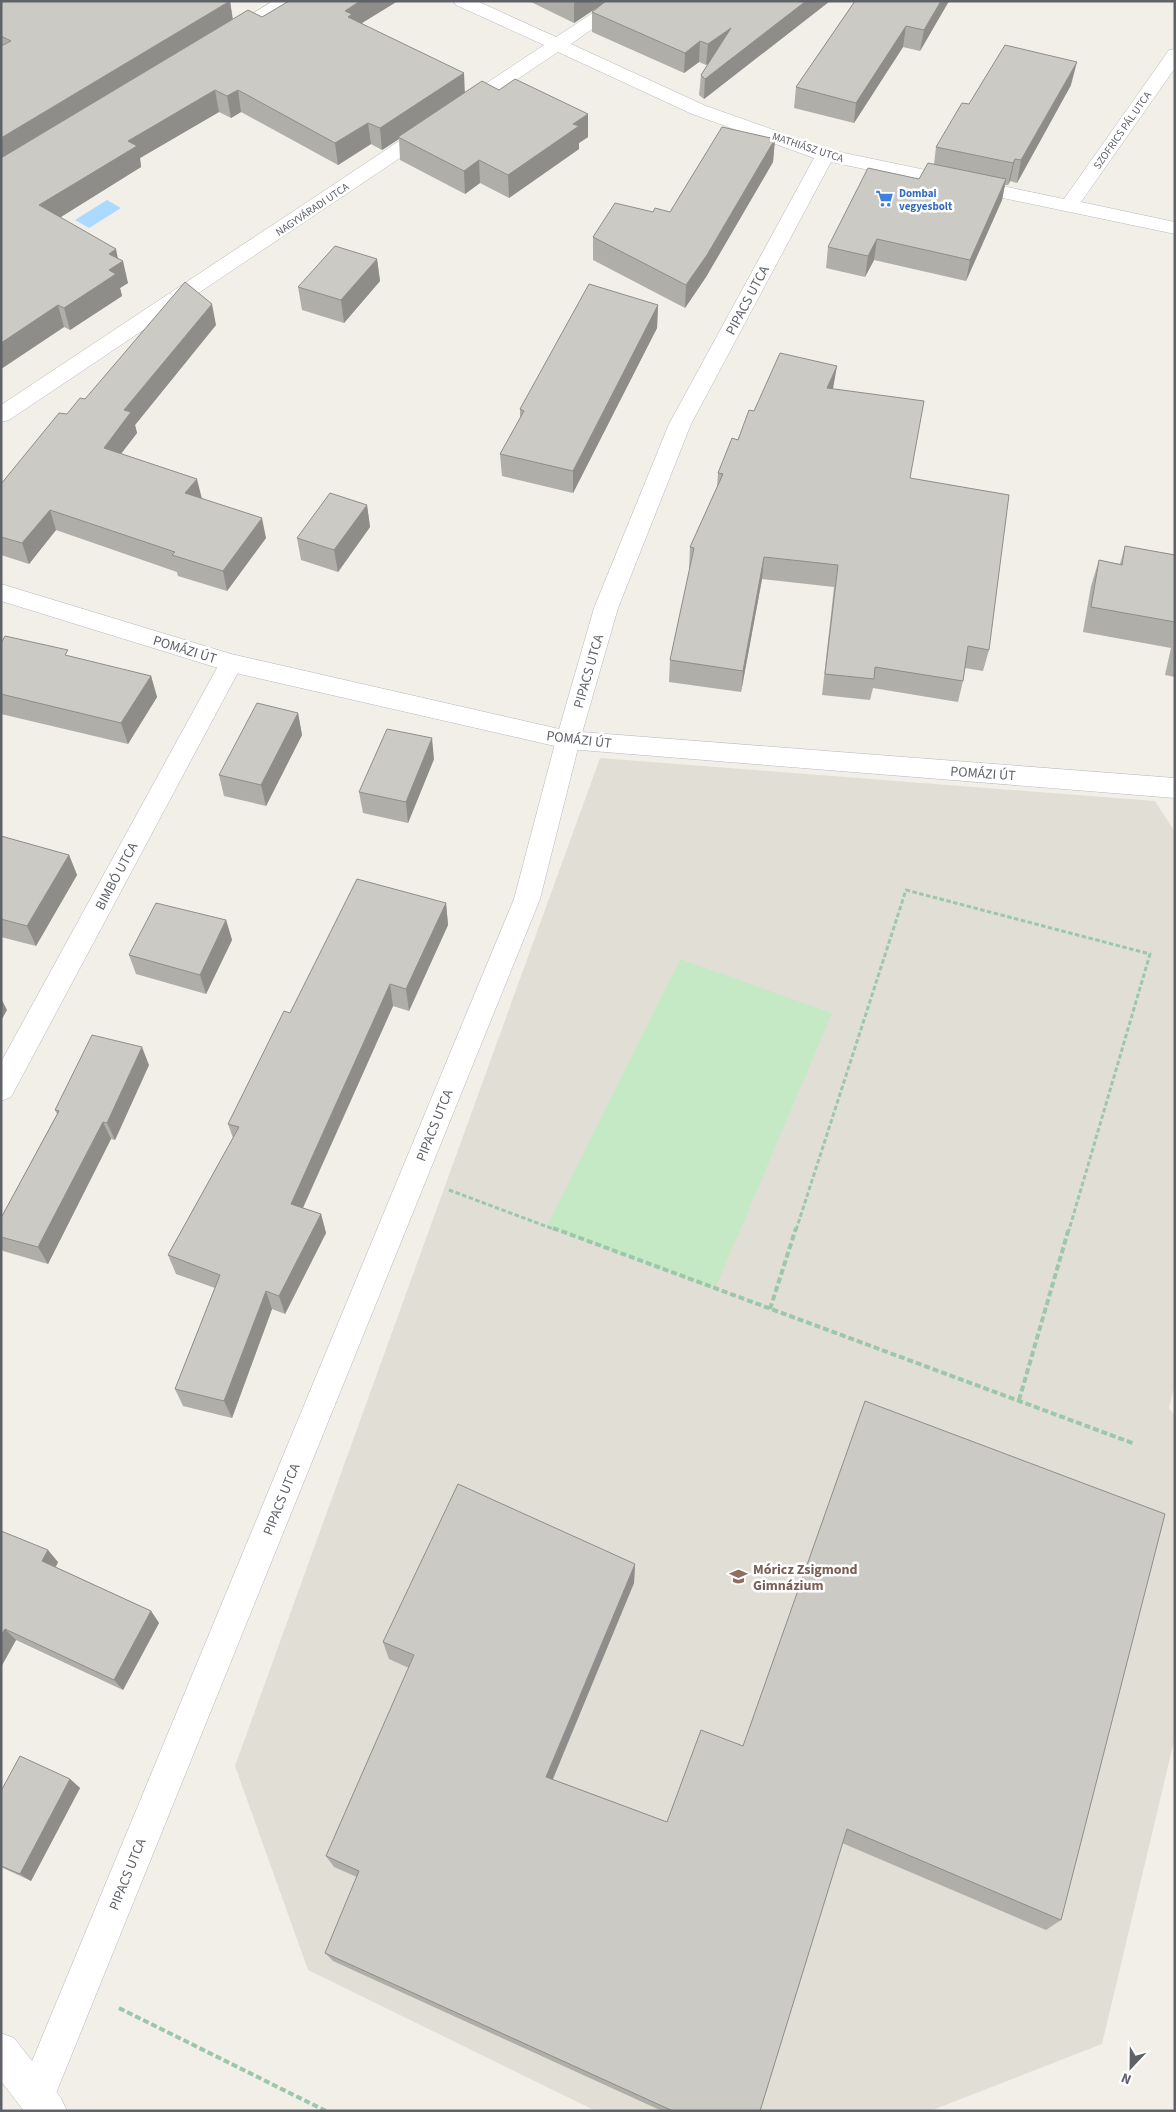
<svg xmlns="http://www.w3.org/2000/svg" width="1176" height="2112" viewBox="0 0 1176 2112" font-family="'Source Sans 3',sans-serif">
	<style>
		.education { fill: #e1ded6 }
		.green { fill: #c5e8c5 }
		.water { fill: #aadaff }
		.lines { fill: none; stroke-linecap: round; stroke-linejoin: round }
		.minor-casing { stroke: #b5b8bc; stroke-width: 1 }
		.tertiary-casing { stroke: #b5b8bc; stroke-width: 1 }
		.path-far1 { stroke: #9cc7a9; stroke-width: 3; stroke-dasharray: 4.5 2.5; stroke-linecap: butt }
		.path { stroke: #9cc7a9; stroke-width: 4; stroke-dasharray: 6 3; stroke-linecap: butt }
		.minor { fill: #fff; fill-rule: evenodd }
		.tertiary { fill: #fff; fill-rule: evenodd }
		.wall { fill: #afaea9 }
		.shaded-wall { fill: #8f8d8a }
		.building { fill: #cccac5; stroke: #8f8d8a }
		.labels { text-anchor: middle; stroke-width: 5; stroke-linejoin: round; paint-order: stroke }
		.far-street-label { font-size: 11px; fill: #5f6368; stroke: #fff }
		.far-shop-label { font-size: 11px; font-weight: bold; fill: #366cbe; stroke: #fff; text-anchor: start }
		.street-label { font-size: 14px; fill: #5f6368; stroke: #fff }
		.education-label { font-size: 14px; font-weight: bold; fill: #785e54; stroke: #fff; text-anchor: start }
	</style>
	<rect width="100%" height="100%" fill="#f1efe8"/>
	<path class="education" d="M 600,758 L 1155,801 L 1175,832 L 1175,1384 L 1169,1408 L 1175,1416 L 1175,1737 L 1102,2044 L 930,2111 L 596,2111 L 308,1970 L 235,1766 Z"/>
	<path class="green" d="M 680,959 L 832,1013 L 715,1289 L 547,1226 Z"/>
	<path class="water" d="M 107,200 L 121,208 L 89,228 L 75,220 Z"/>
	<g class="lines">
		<defs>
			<g id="minor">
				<path d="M 273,1 L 295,1 L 292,5 L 235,40 L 229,41 L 223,40 L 220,36 L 223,32 Z"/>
				<path d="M 453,1 L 477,1 L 556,37 L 611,1 L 632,1 L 571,44 L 706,106 L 830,150 L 1064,199 L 1169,50 L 1175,49 L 1175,68 L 1081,202 L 1175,222 L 1175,234 L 831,162 L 691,424 L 618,608 L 580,740 L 540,899 L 50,2108 C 41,2112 33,2112 24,2108 L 18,2095 L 514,899 L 556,740 L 594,608 L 669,424 L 814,158 L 692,114 L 558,52 L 9,420 L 1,422 L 1,405 L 544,45 L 456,5 Z"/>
				<path d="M 231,654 L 239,657 L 243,663 L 11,1097 L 1,1101 L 1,1062 L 223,657 Z"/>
			</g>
			<g id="tertiary">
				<path d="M 1,584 L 231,654 L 568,731 L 1175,778 L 1175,798 L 568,749 L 231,672 L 1,601 Z"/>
				<path d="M 1,2033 L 14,2038 L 61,2098 L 67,2111 L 24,2111 L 1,2081 Z"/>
			</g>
		</defs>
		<use href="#minor" class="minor-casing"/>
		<use href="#tertiary" class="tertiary-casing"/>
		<g class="path-far1">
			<path d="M 449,1190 L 556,1230"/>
			<path d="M 796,1230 L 906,890 L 1150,954 L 1069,1230"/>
		</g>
		<g class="path">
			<path d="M 553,1228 L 1135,1444"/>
			<path d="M 770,1309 L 796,1228"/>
			<path d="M 1019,1400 L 1069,1228"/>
			<path d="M 119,2008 L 326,2111"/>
		</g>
		<use href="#minor" class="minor"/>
		<use href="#tertiary" class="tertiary"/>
	</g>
	<g class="wall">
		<path d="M 1,1 L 230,1 L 233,19 L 262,17 L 362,23 L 465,93 L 588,137 L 579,143 L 579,149 L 509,198 L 480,183 L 465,194 L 400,160 L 399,139 L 382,150 L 371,144 L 338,165 L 241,112 L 231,118 L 219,112 L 140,158 L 141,167 L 60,217 L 118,258 L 128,283 L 120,288 L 122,296 L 70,330 L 64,327 L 1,369 Z"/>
		<path d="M 529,1 L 830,1 L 704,99 L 699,95 L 701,75 L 708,64 L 706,65 L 699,62 L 684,73 L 592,32 L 592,12 L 595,9 L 574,23 Z"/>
		<path d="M 855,1 L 949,1 L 920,51 L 903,47 L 854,123 L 794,108 L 796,87 Z"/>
		<path d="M 1071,85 L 1017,183 L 1010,181 L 1008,185 L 1005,185 L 1002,200 L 966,281 L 874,260 L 865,277 L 826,268 L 828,247 L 919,179 L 934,164 L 936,147 L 969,104 Z"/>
		<path d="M 775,139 L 773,162 L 706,277 L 685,308 L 593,260 L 593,237 L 653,212 L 670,212 Z"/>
		<path d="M 377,259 L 380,281 L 344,323 L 302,310 L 298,287 Z"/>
		<path d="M 658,305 L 657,328 L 573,493 L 502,476 L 500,454 L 520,418 L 520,409 Z"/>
		<path d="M 216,325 L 135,425 L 137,433 L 121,454 L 202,498 L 266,538 L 227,591 L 178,576 L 177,572 L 56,530 L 29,564 L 1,555 L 1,484 L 67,414 L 85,399 Z"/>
		<path d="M 833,389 L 910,478 L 989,650 L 983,671 L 965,668 L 963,681 L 958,702 L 873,688 L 870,700 L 822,695 L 834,587 L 762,579 L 741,692 L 669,682 L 670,660 L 690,569 L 689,569 L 690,547 L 717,487 L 718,473 L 754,411 Z"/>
		<path d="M 367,505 L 370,527 L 338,572 L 301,560 L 297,538 Z"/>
		<path d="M 1125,546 L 1175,555 L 1175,677 L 1165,675 L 1171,648 L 1083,632 L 1091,586 L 1099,560 L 1120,564 Z"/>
		<path d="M 1,643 L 151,676 L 157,697 L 128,744 L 1,714 Z"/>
		<path d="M 298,713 L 302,735 L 266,806 L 224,796 L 219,775 Z"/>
		<path d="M 434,759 L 408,823 L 363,813 L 359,792 Z"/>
		<path d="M 1,836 L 69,855 L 77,875 L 36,946 L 1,937 Z"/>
		<path d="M 446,903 L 448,925 L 409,1011 L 393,1006 L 303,1208 L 321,1214 L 326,1233 L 285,1314 L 272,1309 L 232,1418 L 183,1406 L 175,1389 L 215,1288 L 176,1274 L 168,1255 L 233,1138 L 228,1124 L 290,1013 Z"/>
		<path d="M 226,920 L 232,940 L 206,994 L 136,974 L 129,955 Z"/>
		<path d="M 149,1065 L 115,1140 L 111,1139 L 48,1264 L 3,1251 L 1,1248 L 1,1218 L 57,1114 L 55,1110 Z"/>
		<path d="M 1,1531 L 58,1562 L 56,1567 L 151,1611 L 159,1623 L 123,1690 L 16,1640 L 1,1667 Z"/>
		<path d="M 635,1564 L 634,1583 L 552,1779 L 667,1822 L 701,1730 L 1061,1920 L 1046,1930 L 842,1843 L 760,2111 L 662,2111 L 333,1961 L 325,1953 L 357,1877 L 334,1867 L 326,1856 L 409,1668 L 389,1659 L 383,1642 Z"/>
		<path d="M 70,1779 L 80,1788 L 31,1881 L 1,1867 L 1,1791 Z"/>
	</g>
	<g class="shaded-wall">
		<path d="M 230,1 L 233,23 L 1,164 L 1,138 Z"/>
		<path d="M 360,1 L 398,1 L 354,28 L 345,11 Z"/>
		<path d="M 576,1 L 607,1 L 574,23 L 574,3 Z"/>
		<path d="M 806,1 L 830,1 L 704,99 L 705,79 Z"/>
		<path d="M 941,1 L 949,1 L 920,51 L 924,30 Z"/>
		<path d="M 906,26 L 903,47 L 854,123 L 856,103 Z"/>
		<path d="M 731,28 L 730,48 L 706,65 L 708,44 Z"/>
		<path d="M 700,41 L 699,62 L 684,73 L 685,53 Z"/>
		<path d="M 1077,62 L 1071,85 L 1017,183 L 1021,160 Z"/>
		<path d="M 464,73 L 465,95 L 398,137 L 399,139 L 382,150 L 380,128 Z"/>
		<path d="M 215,90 L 219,112 L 140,158 L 141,167 L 45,227 L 39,205 L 128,141 Z"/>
		<path d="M 238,90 L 241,112 L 231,118 L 227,96 Z"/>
		<path d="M 588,114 L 588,137 L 579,143 L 579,149 L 509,198 L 508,175 L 573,124 Z"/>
		<path d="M 368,123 L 371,144 L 338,165 L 335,143 Z"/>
		<path d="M 775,139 L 773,162 L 706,277 L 685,308 L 686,285 Z"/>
		<path d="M 1015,159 L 1010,181 L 1008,185 L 1013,163 Z"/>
		<path d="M 479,160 L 480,183 L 465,194 L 464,171 Z"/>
		<path d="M 1006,179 L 1002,200 L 966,281 L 970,260 Z"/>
		<path d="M 877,239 L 874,260 L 865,277 L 868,256 Z"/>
		<path d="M 116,249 L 119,264 L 123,261 L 128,283 L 120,288 L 122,296 L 70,330 L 64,308 L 109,270 L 109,254 Z"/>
		<path d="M 377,259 L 380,281 L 344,323 L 341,300 Z"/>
		<path d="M 212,304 L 216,325 L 135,425 L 137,433 L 109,469 L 104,448 L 124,410 Z"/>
		<path d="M 58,305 L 64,327 L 1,369 L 1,343 Z"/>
		<path d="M 658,305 L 657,328 L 573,493 L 573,471 Z"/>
		<path d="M 837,366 L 833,389 L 824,411 L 827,388 Z"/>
		<path d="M 197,479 L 202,499 L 185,493 Z"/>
		<path d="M 367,505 L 370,527 L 338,572 L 334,550 Z"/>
		<path d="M 50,510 L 56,530 L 29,564 L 22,543 Z"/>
		<path d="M 262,518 L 266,538 L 227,591 L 223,571 Z"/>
		<path d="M 764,557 L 762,579 L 741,692 L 743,671 Z"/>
		<path d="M 151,676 L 157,697 L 128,744 L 121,723 Z"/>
		<path d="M 298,713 L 302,735 L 266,806 L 261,785 Z"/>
		<path d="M 432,738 L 434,759 L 408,823 L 406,802 Z"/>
		<path d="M 69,855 L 77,875 L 36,946 L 27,926 Z"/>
		<path d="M 446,903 L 448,925 L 409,1011 L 406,989 Z"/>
		<path d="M 226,920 L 232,940 L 206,994 L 200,975 Z"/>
		<path d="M 390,984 L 393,1006 L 296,1223 L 291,1204 Z"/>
		<path d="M 1,998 L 7,1010 L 1,1021 Z"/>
		<path d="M 142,1047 L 149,1065 L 115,1140 L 107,1123 Z"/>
		<path d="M 103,1122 L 111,1139 L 48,1264 L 38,1247 Z"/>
		<path d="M 321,1214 L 326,1233 L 285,1314 L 279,1296 Z"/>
		<path d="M 266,1291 L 272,1309 L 232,1418 L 224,1401 Z"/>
		<path d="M 48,1550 L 58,1562 L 52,1573 L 42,1561 Z"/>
		<path d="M 635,1564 L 634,1583 L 548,1791 L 546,1777 Z"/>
		<path d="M 151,1611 L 159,1623 L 123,1690 L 114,1680 Z"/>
		<path d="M 5,1629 L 16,1640 L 1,1667 L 1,1635 Z"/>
		<path d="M 70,1779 L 80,1788 L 31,1881 L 20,1874 Z"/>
	</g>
	<g class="building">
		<path d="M 1,1 L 230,1 L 1,138 L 1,46 L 11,41 L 1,36 Z"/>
		<path d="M 289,1 L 360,1 L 345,11 L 352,14 L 348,17 L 464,73 L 380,128 L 368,123 L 335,143 L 238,90 L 227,96 L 215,90 L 128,141 L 137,146 L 39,205 L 116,249 L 109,254 L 123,261 L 109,270 L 116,274 L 64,308 L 58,305 L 1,343 L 1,158 L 248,10 L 262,17 Z"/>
		<path d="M 606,1 L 806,1 L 705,79 L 701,75 L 731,28 L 708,44 L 700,41 L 685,53 L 592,12 Z"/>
		<path d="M 855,1 L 941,1 L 924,30 L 906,26 L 856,103 L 796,87 Z"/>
		<path d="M 1005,45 L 1077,62 L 1021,160 L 1015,159 L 1013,163 L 936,147 L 962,103 L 969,104 Z"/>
		<path d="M 515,79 L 588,114 L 573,124 L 579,126 L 508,175 L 479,160 L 464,171 L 398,137 L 482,81 L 499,90 Z"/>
		<path d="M 722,127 L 775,139 L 707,255 L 686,285 L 593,237 L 615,203 L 653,212 L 655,208 L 670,212 Z"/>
		<path d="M 928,163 L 1006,179 L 970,260 L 877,239 L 868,256 L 828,247 L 868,168 L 919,179 Z"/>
		<path d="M 335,246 L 377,259 L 341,300 L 298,287 Z"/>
		<path d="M 185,282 L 212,304 L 124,410 L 131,412 L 104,448 L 197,479 L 185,493 L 262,518 L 223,571 L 172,555 L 175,552 L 50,510 L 22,543 L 1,537 L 1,484 L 59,413 L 67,414 L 80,398 L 85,399 Z"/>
		<path d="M 589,284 L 658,305 L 573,471 L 500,454 L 524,411 L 520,409 Z"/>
		<path d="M 780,353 L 837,366 L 827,388 L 924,401 L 910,478 L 1009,495 L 989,650 L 968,646 L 963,681 L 875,667 L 874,679 L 825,674 L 838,565 L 764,557 L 743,671 L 670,660 L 694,548 L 690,547 L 723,474 L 718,473 L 732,438 L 738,440 L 749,410 L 754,411 Z"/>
		<path d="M 330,493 L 367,505 L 334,550 L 297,538 Z"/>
		<path d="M 1125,546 L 1175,555 L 1175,622 L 1091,607 L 1099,560 L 1122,565 Z"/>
		<path d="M 5,636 L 68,650 L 65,655 L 151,676 L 121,723 L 1,694 L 1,643 Z"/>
		<path d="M 257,703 L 298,713 L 261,785 L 219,775 Z"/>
		<path d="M 387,729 L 432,738 L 406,802 L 359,792 Z"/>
		<path d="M 1,836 L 69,855 L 27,926 L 1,919 Z"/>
		<path d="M 357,879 L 446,903 L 406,989 L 390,984 L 291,1204 L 321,1214 L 279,1296 L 266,1291 L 224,1401 L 175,1389 L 220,1275 L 168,1255 L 239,1127 L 228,1124 L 284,1011 L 290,1013 Z"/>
		<path d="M 156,903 L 226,920 L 200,975 L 129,955 Z"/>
		<path d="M 92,1035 L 142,1047 L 107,1123 L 103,1122 L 38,1247 L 1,1237 L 1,1218 L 59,1111 L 55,1110 Z"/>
		<path d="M 865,1401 L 1165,1514 L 1061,1920 L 847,1829 L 760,2111 L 673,2111 L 325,1953 L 359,1871 L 326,1856 L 414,1655 L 383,1642 L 458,1484 L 635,1564 L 546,1777 L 667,1822 L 701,1730 L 743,1746 Z"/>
		<path d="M 1,1531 L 48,1550 L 42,1561 L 151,1611 L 114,1680 L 5,1629 L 1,1635 Z"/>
		<path d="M 20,1756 L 70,1779 L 20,1874 L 1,1866 L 1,1791 Z"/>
	</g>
	<defs>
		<symbol id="supermarket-bare" viewBox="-9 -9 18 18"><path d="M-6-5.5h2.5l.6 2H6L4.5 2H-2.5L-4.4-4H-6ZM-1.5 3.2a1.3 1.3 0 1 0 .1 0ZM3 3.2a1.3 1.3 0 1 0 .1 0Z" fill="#3f7fe0" stroke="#fff" stroke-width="2.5" paint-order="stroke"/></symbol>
		<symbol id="school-bare" viewBox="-9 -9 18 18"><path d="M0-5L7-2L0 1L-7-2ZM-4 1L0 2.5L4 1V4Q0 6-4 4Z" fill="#8d6e63" stroke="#fff" stroke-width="2.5" paint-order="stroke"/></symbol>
	</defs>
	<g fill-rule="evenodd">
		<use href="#supermarket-bare" x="872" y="186" width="25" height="25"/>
		<use href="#school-bare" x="726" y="1564" width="25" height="25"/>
	</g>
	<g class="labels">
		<g class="far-street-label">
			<text transform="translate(1122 130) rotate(-55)" y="4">SZOFRICS PÁL UTCA</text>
			<text transform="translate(808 147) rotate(18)" y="4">MATHIÁSZ UTCA</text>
			<text transform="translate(312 209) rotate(-34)" y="4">NAGYVÁRADI UTCA</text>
		</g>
		<g class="far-shop-label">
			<text x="899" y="197">Dombai<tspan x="899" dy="13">vegyesbolt</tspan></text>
		</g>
		<g class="street-label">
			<text transform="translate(747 300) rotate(-62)" y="5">PIPACS UTCA</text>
			<text transform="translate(185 649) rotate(17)" y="5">POMÁZI ÚT</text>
			<text transform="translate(588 671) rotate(-74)" y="5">PIPACS UTCA</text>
			<text transform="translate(579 739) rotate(7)" y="5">POMÁZI ÚT</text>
			<text transform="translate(983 773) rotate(4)" y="5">POMÁZI ÚT</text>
			<text transform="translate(116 876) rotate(-62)" y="5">BIMBÓ UTCA</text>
			<text transform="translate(434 1125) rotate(-68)" y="5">PIPACS UTCA</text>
			<text transform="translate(281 1499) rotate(-68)" y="5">PIPACS UTCA</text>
			<text transform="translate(127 1874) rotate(-68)" y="5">PIPACS UTCA</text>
		</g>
		<g class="education-label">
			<text x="753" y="1574">Móricz Zsigmond<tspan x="753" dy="16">Gimnázium</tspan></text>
		</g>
	</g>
	<rect width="1176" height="2112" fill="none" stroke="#5f6368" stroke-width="5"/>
	<g transform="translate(1131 2067) rotate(202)" stroke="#ffffff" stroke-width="4" paint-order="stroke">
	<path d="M0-4L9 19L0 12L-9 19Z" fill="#5f6368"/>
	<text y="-8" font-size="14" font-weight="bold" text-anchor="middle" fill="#5f6368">N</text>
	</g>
</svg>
